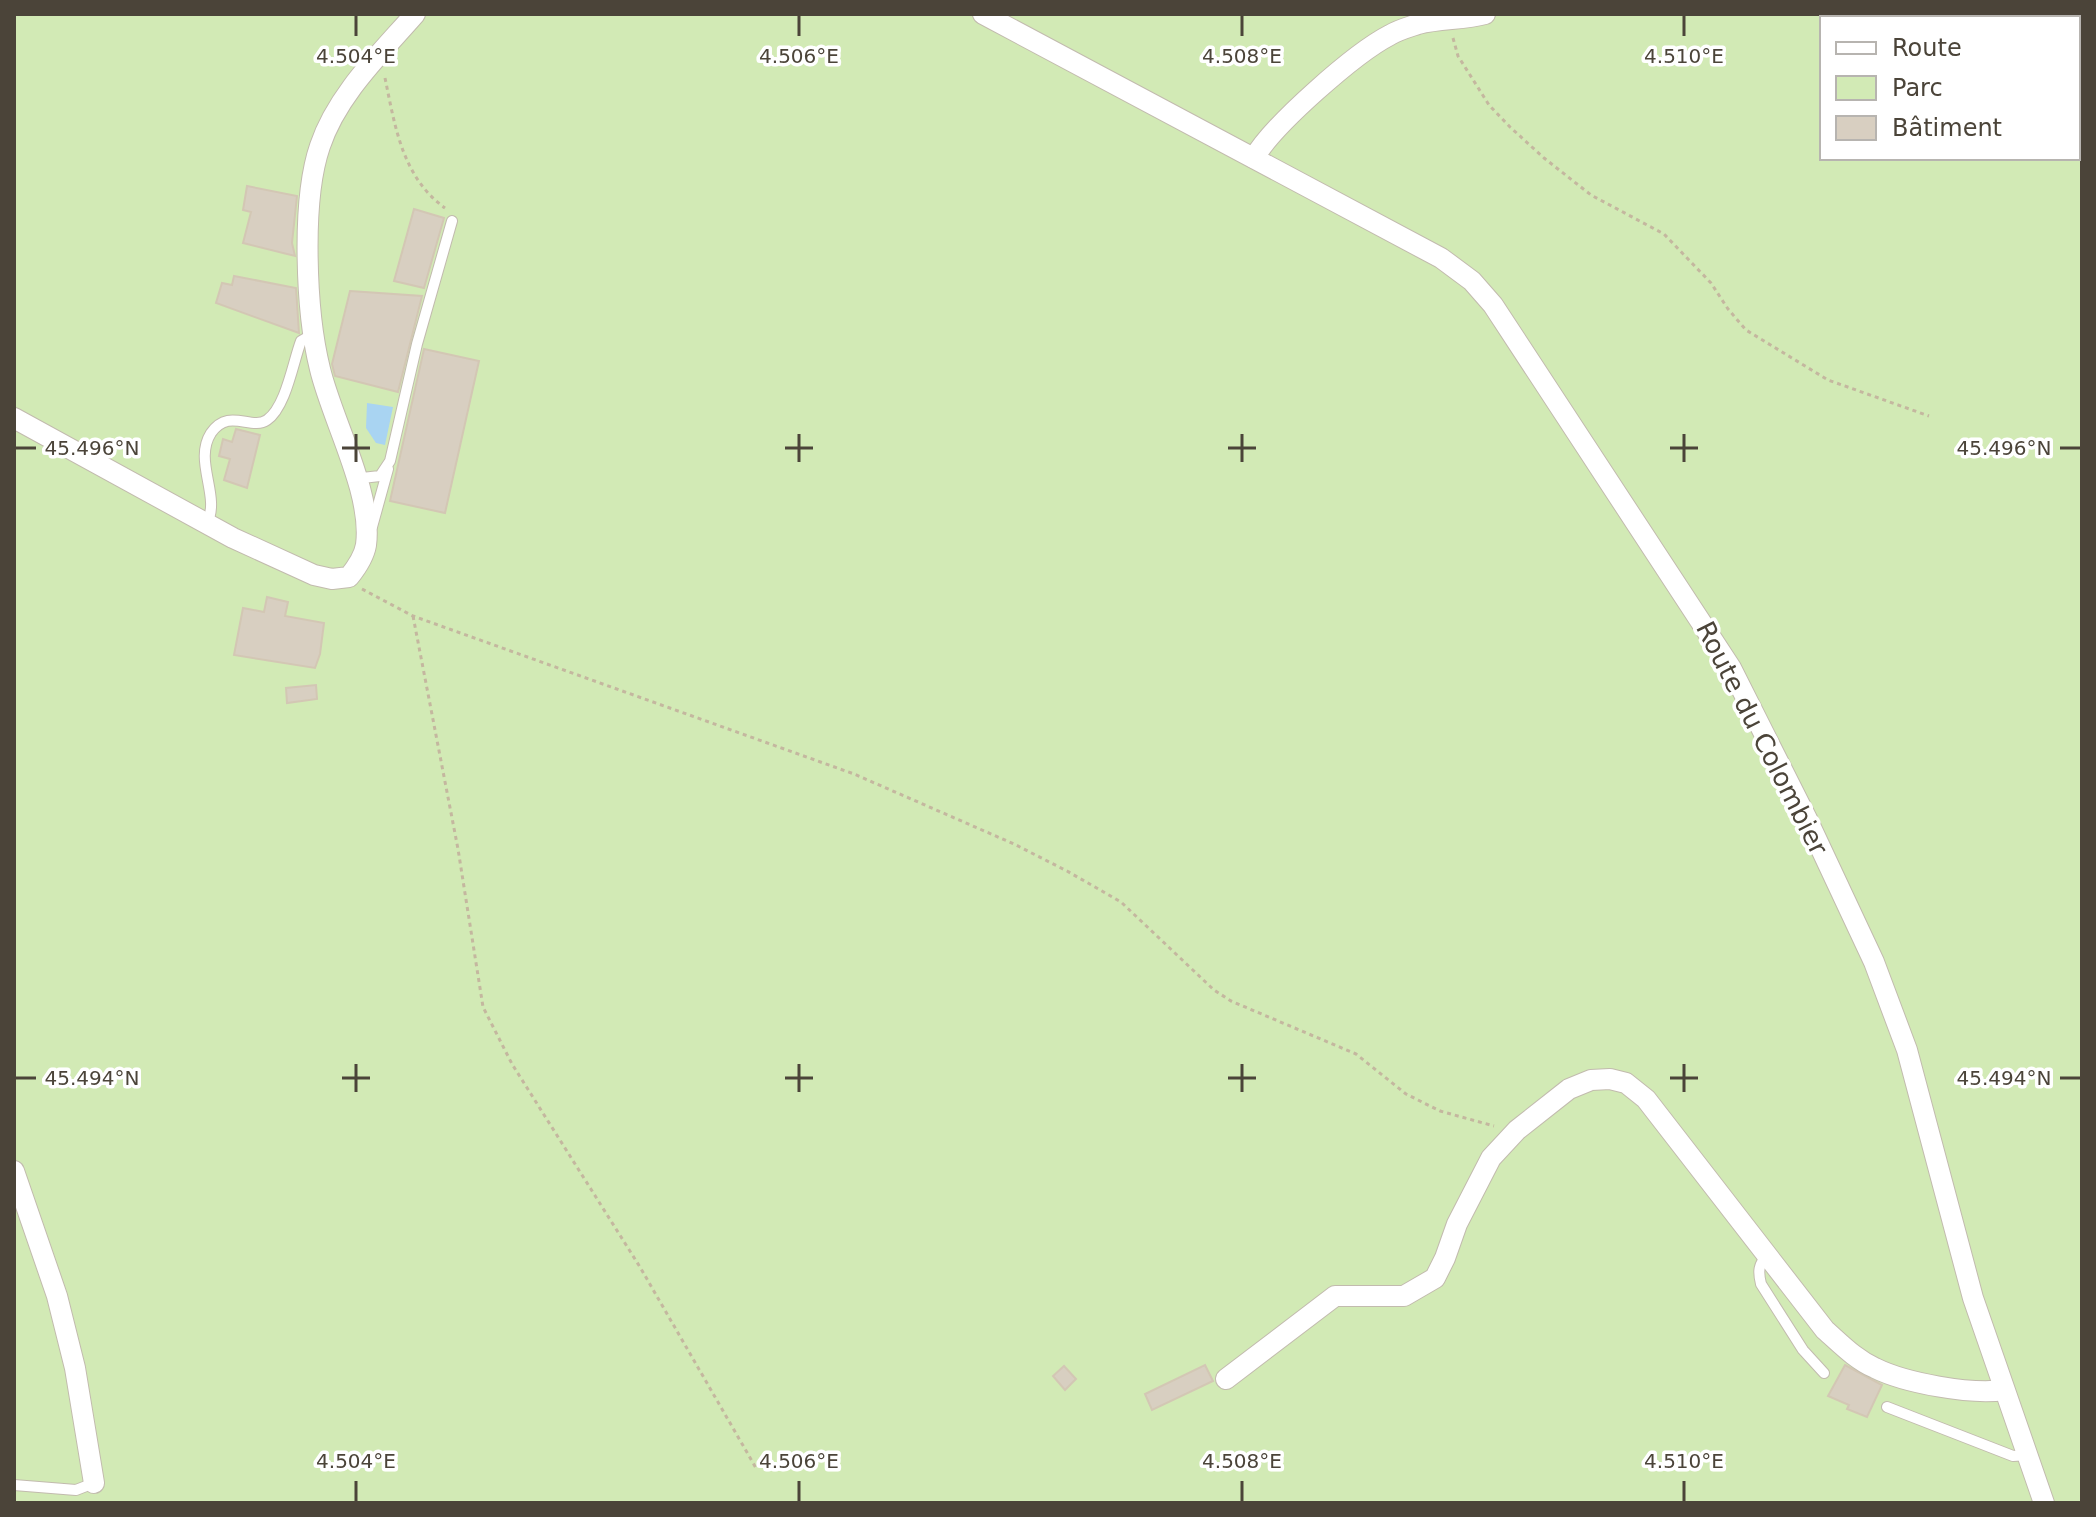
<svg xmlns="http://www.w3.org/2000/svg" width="2096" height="1517" viewBox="0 0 2096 1517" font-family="'DejaVu Sans',sans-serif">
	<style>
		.green { fill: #d2eab5; fill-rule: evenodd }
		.water { fill: #a9d4f2 }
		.building { fill: #d8cfc1; stroke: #d3c7b4; stroke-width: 2 }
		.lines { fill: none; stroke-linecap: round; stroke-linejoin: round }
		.lane-casing { stroke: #c2bbae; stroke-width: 12 }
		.street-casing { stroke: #c2bbae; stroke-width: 22 }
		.path { stroke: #c4b79f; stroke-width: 3; stroke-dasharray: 4 4; stroke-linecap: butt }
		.lane { stroke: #fff; stroke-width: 10 }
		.street { stroke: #fff; stroke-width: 20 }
		.ticks { fill: none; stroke: #4b4439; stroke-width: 3 }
		.labels { text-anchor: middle; stroke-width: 7; stroke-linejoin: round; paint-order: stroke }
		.street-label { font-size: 26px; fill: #4b4439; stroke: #fff }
		.ticks-label { font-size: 20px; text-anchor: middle; fill: #4b4439; stroke: #fff; stroke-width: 7; stroke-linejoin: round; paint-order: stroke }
	</style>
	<rect width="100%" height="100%" fill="#f6f3ec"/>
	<path class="green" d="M 14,14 L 2082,14 L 2082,1503 L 14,1503 ZM 1822,18 L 2078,18 L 2078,158 L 1822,158 Z"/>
	<path class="water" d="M 367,403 L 393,407 L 385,445 L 376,443 L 366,428 Z"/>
	<g class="building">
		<path d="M 247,186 L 297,196 L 292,243 L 295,256 L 243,243 L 251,212 L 243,210 Z"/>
		<path d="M 414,209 L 444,218 L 424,288 L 394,281 Z"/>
		<path d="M 234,276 L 296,288 L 299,333 L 216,303 L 222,283 L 232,285 Z"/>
		<path d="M 350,291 L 422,296 L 398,392 L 335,376 L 332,364 Z"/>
		<path d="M 424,349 L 479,361 L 445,513 L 390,501 Z"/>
		<path d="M 236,429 L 260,435 L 247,488 L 224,480 L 230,459 L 219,456 L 223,439 L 232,442 Z"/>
		<path d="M 267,597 L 288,602 L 285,616 L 324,623 L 320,654 L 315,668 L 234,655 L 243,608 L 264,612 Z"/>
		<path d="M 316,685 L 317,699 L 287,703 L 286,688 Z"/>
		<path d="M 1205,1365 L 1213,1381 L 1152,1410 L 1145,1394 Z"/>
		<path d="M 1845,1365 L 1882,1385 L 1867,1417 L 1847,1409 L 1849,1405 L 1828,1396 Z"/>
		<path d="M 1064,1366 L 1076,1379 L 1065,1390 L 1053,1376 Z"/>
	</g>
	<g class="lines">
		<defs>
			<g id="lane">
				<path d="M 357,476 L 362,478 L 380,476 L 390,461 L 417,344 L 452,221"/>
				<path d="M 207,523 C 221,496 193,461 211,433 C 229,407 251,431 267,420 C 286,407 293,362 301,341 L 313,334"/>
				<path d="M 372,527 L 388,469"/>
				<path d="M 1768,1255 C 1758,1264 1758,1272 1761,1284 L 1803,1350 L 1824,1373"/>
				<path d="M 1887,1407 L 2013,1456 L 2028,1455"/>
				<path d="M 14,1485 L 76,1490 L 94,1483"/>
			</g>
			<g id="street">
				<path d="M 983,14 L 1441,258 L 1472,281 L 1493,305 L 1731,668 L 1807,819 L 1874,962 L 1907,1050 L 1973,1298 L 2044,1503"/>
				<path d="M 1254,158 C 1273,125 1355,53 1390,35 C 1398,30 1409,27 1418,24 C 1440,18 1463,20 1485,14"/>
				<path d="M 14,418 L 233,538 L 314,575 L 332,579 L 349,577 C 357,567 364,557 366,545 C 373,493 332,420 320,369 C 306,313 301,201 320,146 C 337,95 380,54 415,14"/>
				<path d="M 14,1171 L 57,1296 L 75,1368 L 94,1483"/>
				<path d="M 1226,1379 L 1335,1296 L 1404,1296 L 1435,1278 L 1445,1258 L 1457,1224 L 1491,1158 L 1517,1130 L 1569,1089 L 1591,1080 L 1610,1079 L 1626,1083 L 1646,1099 L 1825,1330 C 1841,1344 1855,1359 1875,1368 C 1905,1383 1971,1395 2004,1390"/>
			</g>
		</defs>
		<use href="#lane" class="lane-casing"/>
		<use href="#street" class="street-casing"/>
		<g class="path">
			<path d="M 1453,38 L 1458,56 L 1489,105 L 1510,127 L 1544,158 L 1591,195 L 1664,234 L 1711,283 L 1728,309 L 1746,330 L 1828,380 L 1929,416"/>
			<path d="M 385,78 C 395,126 402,177 445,208"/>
			<path d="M 362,589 L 413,616 L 854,774 L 1014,844 L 1067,871 L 1121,902 L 1214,990 L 1231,1001 L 1356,1054 L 1406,1094 L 1440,1111 L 1494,1126"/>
			<path d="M 413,616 L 458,849 L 483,1007 L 512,1064 L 640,1267 L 756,1468"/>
		</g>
		<use href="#lane" class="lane"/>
		<use href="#street" class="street"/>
	</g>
	<path class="ticks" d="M 356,16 L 356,36M 799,16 L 799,36M 1242,16 L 1242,36M 1684,16 L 1684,36M 356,434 L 356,462M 799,434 L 799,462M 1242,434 L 1242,462M 1684,434 L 1684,462M 16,448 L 36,448M 342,448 L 370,448M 785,448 L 813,448M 1228,448 L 1256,448M 1670,448 L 1698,448M 2060,448 L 2080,448M 356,1064 L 356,1092M 799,1064 L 799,1092M 1242,1064 L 1242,1092M 1684,1064 L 1684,1092M 16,1078 L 36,1078M 342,1078 L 370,1078M 785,1078 L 813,1078M 1228,1078 L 1256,1078M 1670,1078 L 1698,1078M 2060,1078 L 2080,1078M 356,1481 L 356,1501M 799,1481 L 799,1501M 1242,1481 L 1242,1501M 1684,1481 L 1684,1501"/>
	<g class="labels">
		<g class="street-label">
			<text transform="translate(1762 738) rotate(63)" y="9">Route du Colombier</text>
		</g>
	</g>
	<g class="ticks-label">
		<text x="356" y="63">4.504°E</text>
		<text x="799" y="63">4.506°E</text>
		<text x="1242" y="63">4.508°E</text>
		<text x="1684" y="63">4.510°E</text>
		<text x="92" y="455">45.496°N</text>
		<text x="2004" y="455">45.496°N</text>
		<text x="92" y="1085">45.494°N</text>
		<text x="2004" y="1085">45.494°N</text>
		<text x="356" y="1468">4.504°E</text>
		<text x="799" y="1468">4.506°E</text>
		<text x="1242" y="1468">4.508°E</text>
		<text x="1684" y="1468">4.510°E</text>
	</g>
	<rect width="2096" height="1517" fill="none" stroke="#4b4439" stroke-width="32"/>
	<rect x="1820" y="16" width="260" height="144" fill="#ffffff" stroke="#b7b4b0" stroke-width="2"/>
	<rect x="1836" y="42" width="40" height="12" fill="#ffffff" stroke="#b7b4b0" stroke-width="2"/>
	<text x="1892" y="56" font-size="24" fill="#4b4439">Route</text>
	<rect x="1836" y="76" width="40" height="24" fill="#d2eab5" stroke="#b7b4b0" stroke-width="2"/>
	<text x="1892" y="96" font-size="24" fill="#4b4439">Parc</text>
	<rect x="1836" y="116" width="40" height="24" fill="#d8cfc1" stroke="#b7b4b0" stroke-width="2"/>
	<text x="1892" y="136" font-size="24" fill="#4b4439">Bâtiment</text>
</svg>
